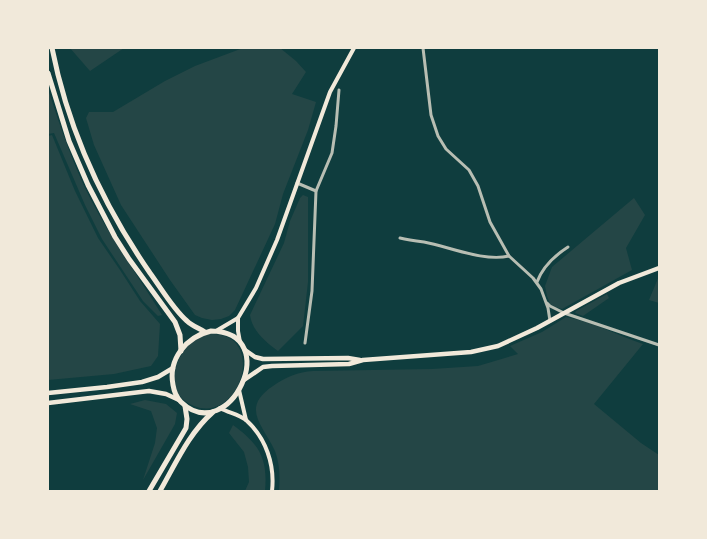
<svg xmlns="http://www.w3.org/2000/svg" width="707" height="539" viewBox="0 0 707 539" font-family="'Work Sans',sans-serif">
	<style>
		.green { fill: #244646 }
		.lines { fill: none; stroke-linecap: round; stroke-linejoin: round }
		.minor { stroke: #b8beb3; stroke-width: 3 }
		.secondary { stroke: #f1e9da; stroke-width: 4 }
		.primary { stroke: #f1e9da; stroke-width: 4.5 }
		.trunk { stroke: #f1e9da; stroke-width: 5 }
	</style>
	<rect width="100%" height="100%" fill="#0f3d3e"/>
	<g class="green">
		<path d="M 70,48 L 124,48 L 90,71 Z"/>
		<path d="M 243,48 L 280,48 L 296,61 L 306,72 L 292,94 L 316,102 L 308,130 L 283,194 L 275,224 L 235,310 L 229,316 L 221,319 L 212,320 L 202,318 L 195,315 L 170,280 L 121,205 L 94,145 L 86,118 L 89,112 L 113,112 L 165,81 L 195,66 Z"/>
		<path d="M 48,89 C 60,126 73,165 91,200 C 112,240 138,276 162,315 L 158,316 L 143,301 L 102,239 L 85,205 L 54,133 L 48,134 Z"/>
		<path d="M 52,135 L 75,191 L 98,238 L 120,270 L 140,301 L 160,324 L 158,356 L 151,366 L 114,374 L 48,380 L 48,136 Z"/>
		<path d="M 303,195 L 308,197 L 308,282 L 303,326 L 278,351 C 266,342 252,331 250,315 L 284,243 L 290,221 L 300,198 Z"/>
		<path d="M 634,198 L 645,215 L 626,248 L 632,270 L 562,309 L 555,307 L 550,304 L 547,296 L 545,286 L 552,267 Z"/>
		<path d="M 659,276 L 659,303 L 649,300 Z"/>
		<path d="M 607,294 L 609,298 L 583,316 L 575,313 L 576,311 Z"/>
		<path d="M 566,317 C 593,322 617,335 643,344 L 594,404 L 641,443 L 659,455 L 659,491 L 279,491 C 280,478 280,464 275,451 C 263,425 240,408 273,386 C 286,377 298,372 313,371 L 432,369 L 478,366 L 518,354 L 510,346 L 542,332 Z"/>
		<path d="M 208,334 C 269,330 241,425 194,406 C 162,394 174,354 196,339 C 200,337 204,336 208,334 Z"/>
		<path d="M 145,400 L 166,404 L 177,413 L 175,424 L 143,480 L 155,443 L 157,428 L 151,411 L 130,404 Z"/>
		<path d="M 233,425 C 259,444 268,458 265,491 L 245,491 L 249,482 L 248,467 L 244,452 L 229,433 Z"/>
	</g>
	<g class="lines">
		<g class="minor">
			<path d="M 423,48 L 431,115 L 438,136 L 446,149 L 469,170 L 478,186 L 490,222 L 509,256 L 533,278 L 541,289 L 548,308 L 550,321"/>
			<path d="M 297,183 L 316,191"/>
			<path d="M 400,238 C 408,240 416,241 424,242 C 450,247 484,262 509,256"/>
			<path d="M 537,282 C 543,266 554,256 568,247"/>
			<path d="M 547,303 L 550,306 L 564,313 L 659,345"/>
			<path d="M 305,343 L 312,291 L 316,191 L 332,153 L 336,126 L 339,90"/>
		</g>
		<g class="secondary">
			<path d="M 238,318 L 238,331 L 240,342"/>
			<path d="M 216,331 L 238,318 L 256,288 L 277,240 L 330,92 L 354,48"/>
			<path d="M 239,390 L 246,420"/>
			<path d="M 220,408 C 229,413 238,414 246,420 C 266,438 275,465 272,491"/>
		</g>
		<g class="primary">
			<path d="M 245,350 L 255,357 L 263,359 L 348,358 L 360,360"/>
			<path d="M 244,380 L 263,367 L 272,366 L 349,364 L 363,360 L 471,352 L 498,346 L 537,328 L 619,283 L 659,268"/>
			<path d="M 48,393 L 107,387 L 142,382 L 158,377 L 173,368"/>
			<path d="M 48,403 L 149,391 L 166,394 L 179,400"/>
		</g>
		<g class="trunk">
			<path d="M 52,48 C 68,129 103,205 150,273 C 161,288 173,309 187,321 C 192,326 199,328 205,332"/>
			<path d="M 48,73 L 69,141 L 88,185 L 115,237 L 129,259 L 175,322 L 180,335 L 181,351"/>
			<path d="M 211,331 C 285,332 229,448 181,402 C 177,398 174,391 173,385 C 168,359 186,337 211,331 Z"/>
			<path d="M 149,491 L 186,428 L 187,419 L 185,406"/>
			<path d="M 160,491 C 176,463 189,433 213,412"/>
		</g>
	</g>
	<rect width="707" height="539" fill="none" stroke="#f1e9da" stroke-width="98"/>
</svg>
